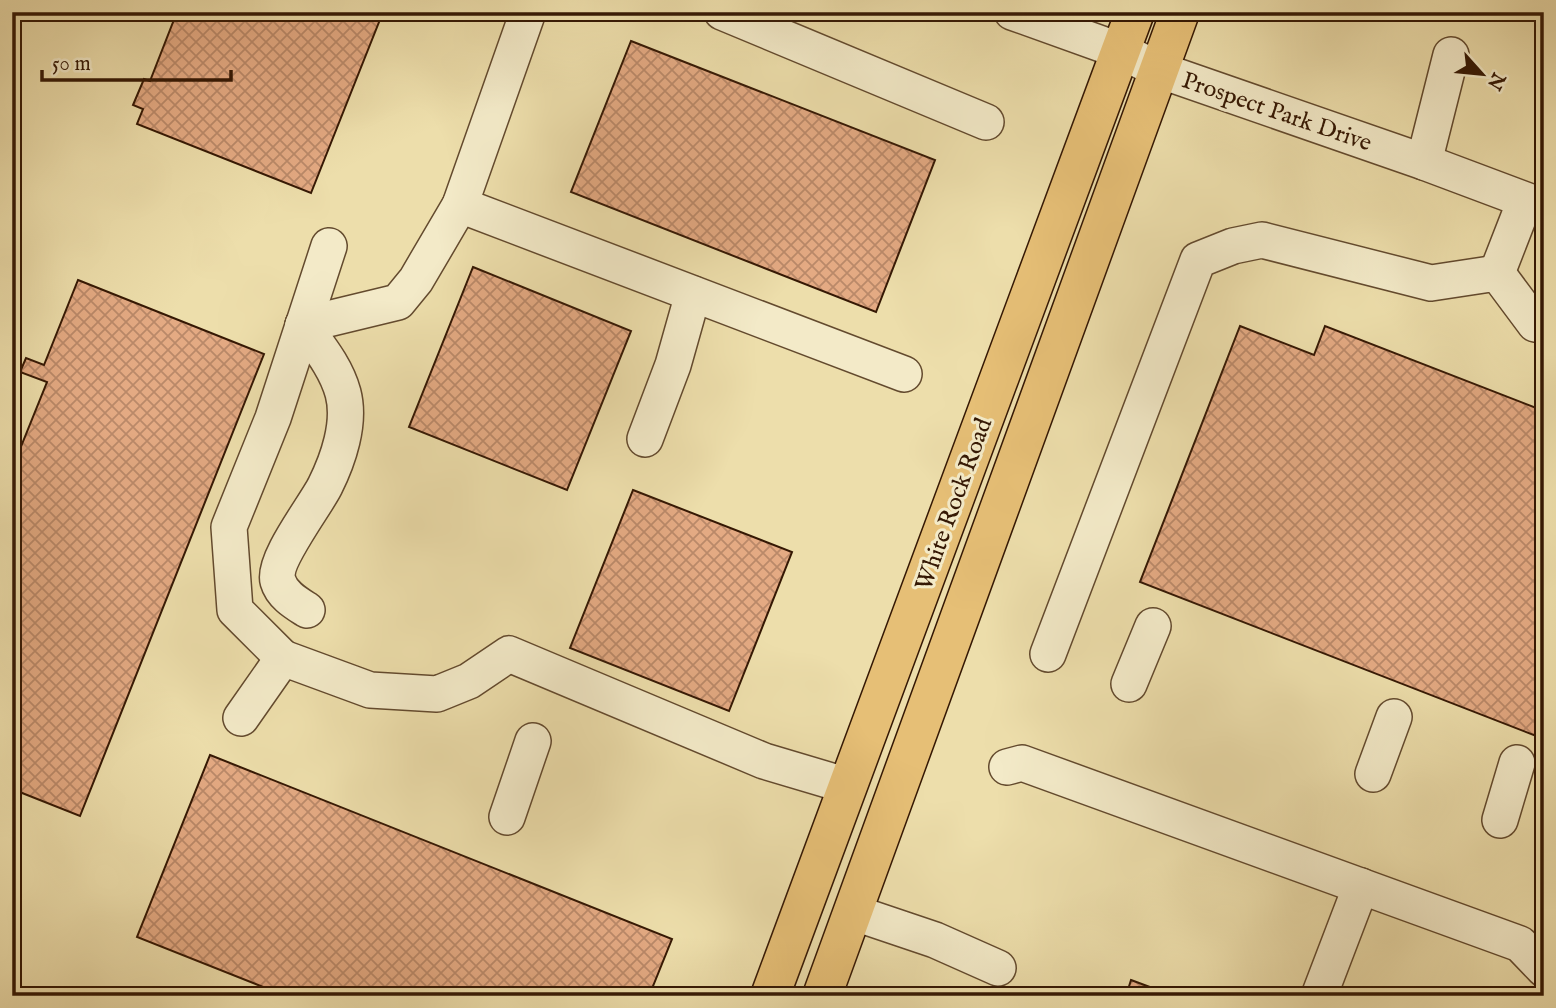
<svg xmlns="http://www.w3.org/2000/svg" width="1556" height="1008" viewBox="0 0 1556 1008" font-family="'IM FELL English',serif">
	<style>
		.building { fill: url(#building-cross-hatch); stroke: #351804; stroke-width: 2 }
		.lines { fill: none; stroke-linecap: round; stroke-linejoin: round }
		.minor-casing { stroke: #634a2e; stroke-width: 38 }
		.major-casing { stroke: #351804; stroke-width: 41 }
		.minor { stroke: #f3eac8; stroke-width: 35 }
		.major { stroke: #e6bf76; stroke-width: 38 }
		.labels { text-anchor: middle; stroke-width: 6; stroke-linejoin: round; paint-order: stroke }
		.street-label { font-size: 24px; fill: #351804; stroke: #f3eac8 }
	</style>
	<defs>
		<pattern id="building-cross-hatch" width="8" height="8" patternUnits="userSpaceOnUse" patternTransform="scale(1.75)"><rect width="8" height="8" fill="#e4aa83"/><path d="M0 0l8 8M0 8l8-8" fill="none" stroke="#ba8969"/></pattern>
	</defs>
	<rect width="100%" height="100%" fill="#eddeab"/>
	<filter id="stains"><feTurbulence type="fractalNoise" baseFrequency=".00286" numOctaves="4"/><feColorMatrix values="0 0 0 0 .2 0 0 0 0 .09 0 0 0 0 .02 0 0 0 .5 -.17"/></filter>
	<radialGradient id="worn" r=".72"><stop offset=".6" stop-color="#630" stop-opacity="0"/><stop offset="1" stop-color="#630" stop-opacity=".3"/></radialGradient>
	<g class="building">
		<path d="M 177,12 L 383,12 L 311,193 L 137,124 L 143,109 L 133,105 L 144,79 L 150,81 Z"/>
		<path d="M 631,41 L 935,160 L 876,312 L 571,192 Z"/>
		<path d="M 473,267 L 631,331 L 567,490 L 409,427 Z"/>
		<path d="M 78,280 L 264,354 L 80,816 L 12,789 L 12,469 L 47,382 L 20,372 L 26,358 L 44,365 Z"/>
		<path d="M 1240,326 L 1314,355 L 1325,326 L 1544,411 L 1544,739 L 1140,582 Z"/>
		<path d="M 633,490 L 792,552 L 729,711 L 570,648 Z"/>
		<path d="M 210,755 L 672,939 L 649,996 L 286,996 L 137,937 Z"/>
		<path d="M 1131,980 L 1174,996 L 1126,996 Z"/>
	</g>
	<g class="lines">
		<defs>
			<g id="minor">
				<path d="M 722,12 L 986,122"/>
				<path d="M 1012,12 L 1121,51 L 1159,70 L 1424,162 L 1544,207"/>
				<path d="M 1424,162 L 1451,55"/>
				<path d="M 460,205 L 904,374"/>
				<path d="M 1497,273 L 1525,201"/>
				<path d="M 303,325 L 398,302 L 416,280 L 460,205 L 528,12"/>
				<path d="M 303,325 C 318,346 336,367 343,393 C 351,423 338,460 325,486 C 315,506 272,561 278,581 C 282,595 296,603 307,610"/>
				<path d="M 645,439 L 673,365 L 693,294"/>
				<path d="M 1048,654 L 1198,260 L 1233,246 L 1262,240 L 1431,283 L 1497,273 L 1535,324"/>
				<path d="M 283,658 L 235,610 L 229,527 L 273,418 L 329,246"/>
				<path d="M 1129,684 L 1153,626"/>
				<path d="M 241,718 L 283,658 L 370,690 L 437,694 L 469,681 L 509,654 L 764,761 L 848,786"/>
				<path d="M 1007,767 L 1022,763 L 1520,944 L 1544,969"/>
				<path d="M 1373,774 L 1394,717"/>
				<path d="M 507,817 L 533,741"/>
				<path d="M 1500,820 L 1517,763"/>
				<path d="M 852,912 L 935,940 L 998,968"/>
				<path d="M 1319,996 L 1361,886"/>
			</g>
			<g id="major">
				<path d="M 770,996 L 1135,12"/>
				<path d="M 822,996 L 1180,12"/>
			</g>
		</defs>
		<use href="#minor" class="minor-casing"/>
		<use href="#major" class="major-casing"/>
		<use href="#minor" class="minor"/>
		<use href="#major" class="major"/>
	</g>
	<g class="labels">
		<g class="street-label">
			<text transform="translate(1277 111) rotate(19)" y="8">Prospect Park Drive</text>
			<text transform="translate(953 504) rotate(-70)" y="8">White Rock Road</text>
		</g>
	</g>
	<rect width="1556" height="1008" fill="none" stroke="#eddeab" stroke-width="42"/>
	<rect x="14" y="14" width="1528" height="980" fill="none" stroke="#351804" stroke-width="3.5"/>
	<rect x="21" y="21" width="1514" height="966" fill="none" stroke="#351804" stroke-width="2"/>
	<g transform="translate(1482 74) rotate(117)" stroke="#f3eac8" stroke-width="5" paint-order="stroke">
	<path d="M0-5L12 26L0 18L-12 26Z" fill="#351804"/>
	<text y="-10" font-size="19" font-weight="bold" text-anchor="middle" fill="#351804">N</text>
	</g>
	<path d="M42 70v10h189v-10" fill="none" stroke="#351804" stroke-width="3.5"/>
	<text x="52" y="70" font-size="21" fill="#351804" stroke="#f3eac8" stroke-width="5" paint-order="stroke">50 m</text>
	<rect width="100%" height="100%" filter="url(#stains)"/>
	<rect width="100%" height="100%" fill="url(#worn)"/>
</svg>
